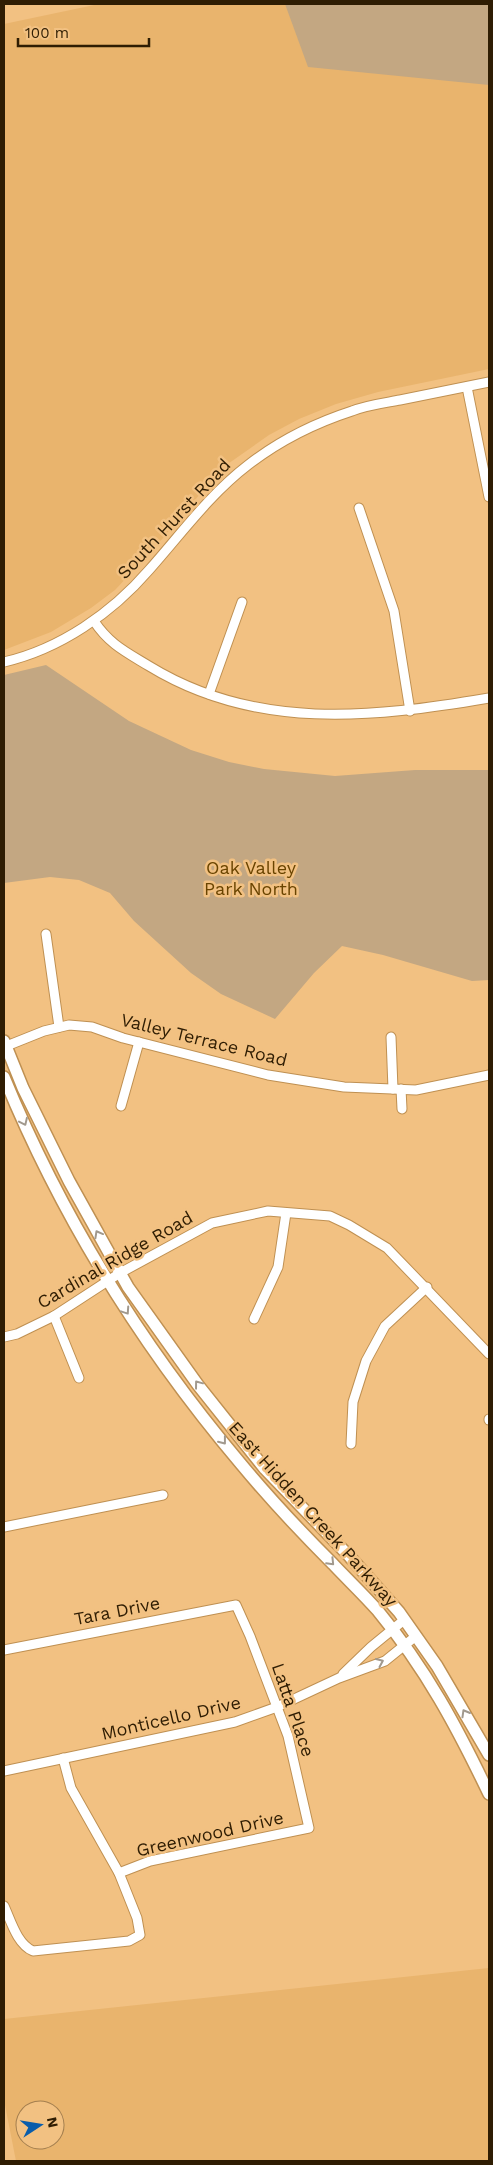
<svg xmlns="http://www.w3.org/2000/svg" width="493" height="2165" viewBox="0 0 493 2165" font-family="'Work Sans',sans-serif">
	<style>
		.built { fill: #e9b46d; fill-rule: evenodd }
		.green { fill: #c3a782 }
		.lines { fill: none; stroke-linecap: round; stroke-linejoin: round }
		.minor-casing { stroke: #bf9052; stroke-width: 11 }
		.major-casing { stroke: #bf9052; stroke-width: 14 }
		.minor { stroke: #fff; stroke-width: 9 }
		.major { stroke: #fff; stroke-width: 11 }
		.oneway { stroke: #a1998e }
		.labels { text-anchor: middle; stroke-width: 5; stroke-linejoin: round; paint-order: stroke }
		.street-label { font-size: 18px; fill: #2f1d03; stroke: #f2c182 }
		.park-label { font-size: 18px; fill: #6a4400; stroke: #f2c182 }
	</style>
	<rect width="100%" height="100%" fill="#f2c182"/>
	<g class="built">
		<path d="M 99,4 L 489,4 L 489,369 L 378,392 L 336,404 L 299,419 L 269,435 L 222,468 L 152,551 L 115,590 L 91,608 L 51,632 L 4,650 L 4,24 Z"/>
		<path d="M 489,1968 L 489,2161 L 16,2161 L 4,2100 L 4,2019 ZM 25,2110 L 55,2110 L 55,2140 L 25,2140 Z"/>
	</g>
	<g class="green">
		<path d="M 285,4 L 489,4 L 489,85 L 308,67 Z"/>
		<path d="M 46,665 L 129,721 L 191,750 L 229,762 L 264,769 L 335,776 L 415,770 L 489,770 L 489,980 L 472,981 L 383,955 L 342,946 L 314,973 L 275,1019 L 221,994 L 191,973 L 134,921 L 110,893 L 79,880 L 50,877 L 4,883 L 4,675 Z"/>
	</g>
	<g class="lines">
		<defs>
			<g id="minor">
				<path d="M 467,387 L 489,497"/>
				<path d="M 359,508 L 394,611 L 410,711"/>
				<path d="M 94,621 C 109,644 126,652 149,666 C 255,731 372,718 489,698"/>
				<path d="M 4,662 C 60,649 112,613 149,570 C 181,534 210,494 248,465 C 279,441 315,423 352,411 C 367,405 384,403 400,400 C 430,394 459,388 489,382"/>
				<path d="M 209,694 L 242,602"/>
				<path d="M 46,934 L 59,1027"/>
				<path d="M 391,1037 L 393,1089"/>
				<path d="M 4,1047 L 44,1031 L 69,1025 L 92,1027 L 123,1038 L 268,1075 L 344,1087 L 416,1090 L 489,1075"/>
				<path d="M 401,1089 L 402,1109"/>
				<path d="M 121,1106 L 139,1042"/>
				<path d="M 54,1316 L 79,1378"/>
				<path d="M 254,1319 L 278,1267 L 286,1213"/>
				<path d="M 4,1337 L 17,1334 L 54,1316 L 120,1273 L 212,1223 L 268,1211 L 330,1216 L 349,1225 L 387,1248 L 489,1354"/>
				<path d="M 489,1420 L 489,1419"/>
				<path d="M 351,1444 L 353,1402 L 366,1361 L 385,1326 L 427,1287"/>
				<path d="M 4,1527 L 163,1495"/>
				<path d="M 4,1650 L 236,1605 L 250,1636 L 288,1736 L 309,1828 L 150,1861 L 119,1873"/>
				<path d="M 343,1674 L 371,1647 L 404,1620"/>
				<path d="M 4,1771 L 235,1722 L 277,1707 L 339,1678 L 385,1661 L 416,1636"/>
				<path d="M 4,1906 C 11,1921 17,1944 33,1951 L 129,1941 L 140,1935 L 137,1918 L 119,1873 L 71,1788 L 63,1758"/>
			</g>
			<g id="major">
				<path d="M 4,1041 L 23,1088 L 69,1181 L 128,1287 L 198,1385 L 265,1469 L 350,1557 L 399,1612 L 437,1666 L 489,1755"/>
				<path d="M 4,1077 C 62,1218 143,1348 241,1464 C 270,1499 301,1532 333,1564 C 348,1580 364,1595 378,1611 C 426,1669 457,1727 489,1794"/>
			</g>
		</defs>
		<use href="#minor" class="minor-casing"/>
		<use href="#major" class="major-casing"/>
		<use href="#minor" class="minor"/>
		<use href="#major" class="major"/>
	</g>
	<defs><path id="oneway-chevron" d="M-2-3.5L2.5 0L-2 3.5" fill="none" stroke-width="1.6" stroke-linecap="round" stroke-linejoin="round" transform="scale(1.25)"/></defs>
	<g class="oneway">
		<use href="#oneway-chevron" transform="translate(24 1122) rotate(65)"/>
		<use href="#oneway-chevron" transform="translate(98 1234) rotate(-119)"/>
		<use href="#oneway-chevron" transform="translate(126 1311) rotate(56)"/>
		<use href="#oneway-chevron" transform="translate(198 1384) rotate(-127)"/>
		<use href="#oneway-chevron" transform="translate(223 1441) rotate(52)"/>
		<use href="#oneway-chevron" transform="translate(331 1562) rotate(46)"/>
		<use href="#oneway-chevron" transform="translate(380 1662) rotate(-24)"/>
		<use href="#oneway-chevron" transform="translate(465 1713) rotate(-120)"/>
	</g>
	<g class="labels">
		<g class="street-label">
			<text transform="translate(174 519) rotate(-47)" y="6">South Hurst Road</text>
			<text transform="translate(204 1040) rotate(14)" y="6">Valley Terrace Road</text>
			<text transform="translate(115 1260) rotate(-30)" y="6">Cardinal Ridge Road</text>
			<text transform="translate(313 1514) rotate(48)" y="6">East Hidden Creek Parkway</text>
			<text transform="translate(117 1611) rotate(-11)" y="6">Tara Drive</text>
			<text transform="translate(293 1710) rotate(71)" y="6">Latta Place</text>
			<text transform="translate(171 1718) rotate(-13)" y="6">Monticello Drive</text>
			<text transform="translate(210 1834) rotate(-13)" y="6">Greenwood Drive</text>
		</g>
		<g class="park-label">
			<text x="251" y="874">Oak Valley<tspan x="251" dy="21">Park North</tspan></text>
		</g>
	</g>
	<rect width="493" height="2165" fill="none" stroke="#2f1d03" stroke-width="10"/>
	<g transform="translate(40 2125) rotate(78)"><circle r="24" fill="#f2c182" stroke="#a47f4f"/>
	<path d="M0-4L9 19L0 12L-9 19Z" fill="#0a5dab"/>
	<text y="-8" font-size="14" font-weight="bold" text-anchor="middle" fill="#2f1d03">N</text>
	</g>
	<path d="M18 38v8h131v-8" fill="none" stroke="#2f1d03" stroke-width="2.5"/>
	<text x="25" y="38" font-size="15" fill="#2f1d03" stroke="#f2c182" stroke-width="4" paint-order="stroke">100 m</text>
</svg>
